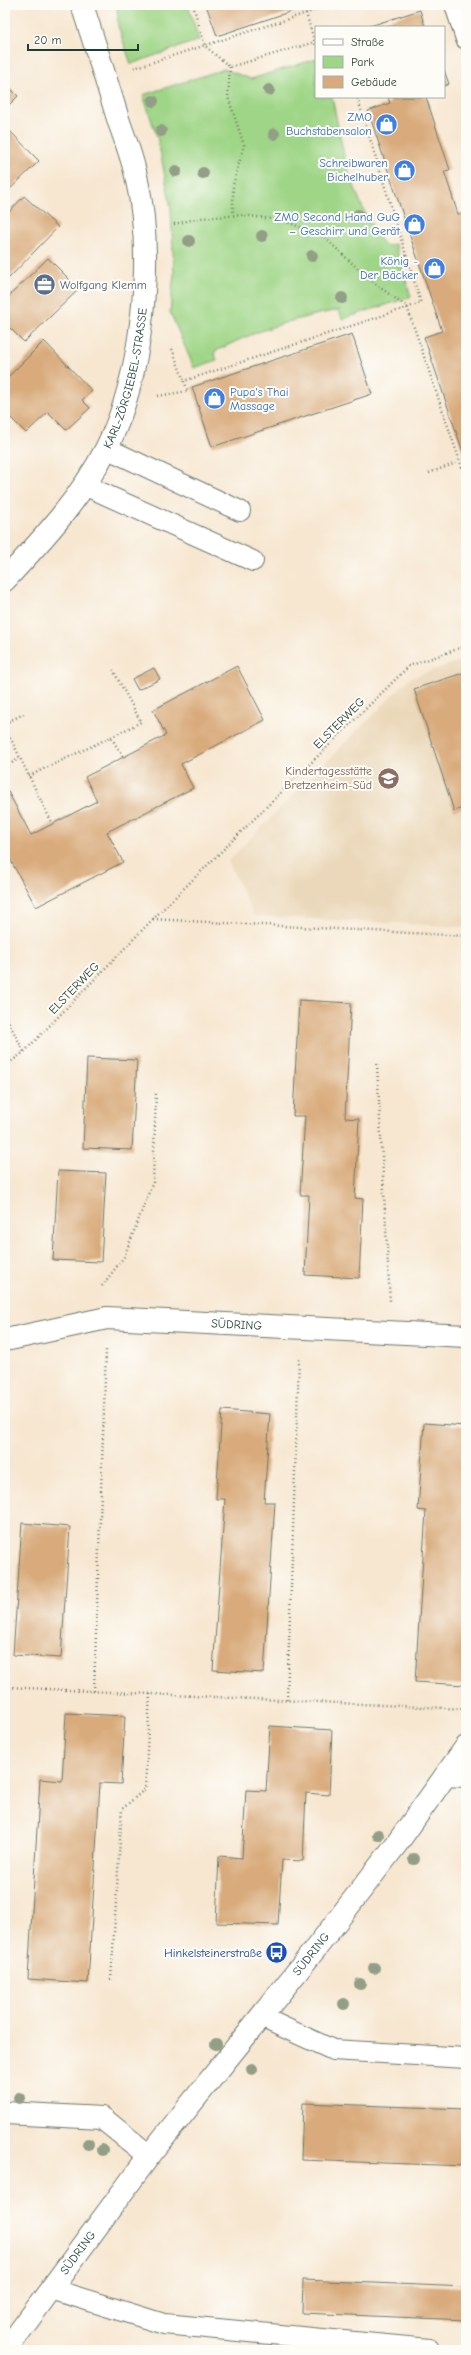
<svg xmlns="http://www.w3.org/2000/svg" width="471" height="2355" viewBox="0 0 471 2355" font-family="'Comic Neue',sans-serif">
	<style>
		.built { fill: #ebd8ba }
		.green { fill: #9fd586; stroke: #5f895d }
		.building { fill: #d9ab7c }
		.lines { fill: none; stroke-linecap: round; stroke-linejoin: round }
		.service-casing { stroke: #6b786b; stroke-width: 22 }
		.minor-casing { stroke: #6b786b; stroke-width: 24 }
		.path { stroke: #6b786b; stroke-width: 2.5; stroke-dasharray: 1 3; stroke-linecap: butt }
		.service { stroke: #fff; stroke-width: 20 }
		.minor { stroke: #fff; stroke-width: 22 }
		.tree { fill: #929e86 }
		.labels { text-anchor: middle; stroke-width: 4; stroke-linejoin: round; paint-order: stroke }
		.shop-label { font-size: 12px; fill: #366cbe; stroke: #fdfcf7; text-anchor: end }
		.service-label { font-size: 12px; fill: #4e5e75; stroke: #fdfcf7; text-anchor: start }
		.street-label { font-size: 12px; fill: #1f3d34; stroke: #fdfcf7 }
		.education-label { font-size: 12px; fill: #785e54; stroke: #fdfcf7; text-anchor: end }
		.transit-label { font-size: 12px; fill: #164399; stroke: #fdfcf7; text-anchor: end }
	</style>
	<rect width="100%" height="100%" fill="#fdfcf7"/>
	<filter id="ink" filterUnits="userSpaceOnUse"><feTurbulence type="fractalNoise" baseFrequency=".025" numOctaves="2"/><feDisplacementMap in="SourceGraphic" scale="8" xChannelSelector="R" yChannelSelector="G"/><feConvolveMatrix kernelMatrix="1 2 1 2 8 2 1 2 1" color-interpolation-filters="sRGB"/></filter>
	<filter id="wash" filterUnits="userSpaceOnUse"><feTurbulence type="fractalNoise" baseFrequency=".012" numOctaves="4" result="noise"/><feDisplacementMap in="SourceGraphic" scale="16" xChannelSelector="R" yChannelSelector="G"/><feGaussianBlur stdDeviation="0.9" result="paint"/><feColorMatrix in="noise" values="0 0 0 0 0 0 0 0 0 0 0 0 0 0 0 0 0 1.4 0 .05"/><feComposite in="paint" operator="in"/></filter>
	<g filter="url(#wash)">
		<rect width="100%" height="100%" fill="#f7e7d1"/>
		<path class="built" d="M 466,659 L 466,927 L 254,916 L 228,861 L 410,678 Z"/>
		<g class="green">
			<path d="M 117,5 L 188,5 L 199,40 L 131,64 L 118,26 Z"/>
			<path d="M 316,59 L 316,97 L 332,97 L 346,165 L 363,209 L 381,242 L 387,246 L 395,244 L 411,297 L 342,319 L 339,310 C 294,318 254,331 214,352 L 217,360 L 194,368 L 170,312 L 174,273 L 171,209 L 158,140 L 143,95 L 224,69 L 251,79 Z"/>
		</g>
		<g id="blocks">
			<g class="building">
				<path d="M 206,5 L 310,5 L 217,36 Z"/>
				<path d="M 420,10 L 425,27 L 367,27 Z"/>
				<path d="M 444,70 L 449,84 L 444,86 Z"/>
				<path d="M 5,83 L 18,96 L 5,109 Z"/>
				<path d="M 388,97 L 426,97 L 450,170 L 444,171 L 458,214 L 464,213 L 466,220 L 466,461 L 424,337 L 442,331 L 368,111 L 390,103 Z"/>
				<path d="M 6,127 L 39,161 L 5,194 L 5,128 Z"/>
				<path d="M 24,196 L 58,227 L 9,278 L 5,275 L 5,216 Z"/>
				<path d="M 48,258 L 79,289 L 24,342 L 5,323 L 5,300 Z"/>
				<path d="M 352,334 L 372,394 L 212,447 L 192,387 Z"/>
				<path d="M 44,341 L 92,391 L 82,400 L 90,408 L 66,430 L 48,412 L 26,433 L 5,412 L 5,380 Z"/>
				<path d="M 237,666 L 265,720 L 181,764 L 193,788 L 107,832 L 123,862 L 36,907 L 5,850 L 5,786 L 31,835 L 97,801 L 85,777 L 166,735 L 153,710 Z"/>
				<path d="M 154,668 L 160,679 L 138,690 L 132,679 Z"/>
				<path d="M 466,672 L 466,807 L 454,811 L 414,689 Z"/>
				<path d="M 299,1000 L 351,1003 L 345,1118 L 359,1119 L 355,1198 L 363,1199 L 359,1278 L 305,1275 L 309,1195 L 300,1195 L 305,1116 L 293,1116 Z"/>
				<path d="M 87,1058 L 137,1060 L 132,1150 L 83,1148 Z"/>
				<path d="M 58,1171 L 106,1173 L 101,1262 L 53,1260 Z"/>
				<path d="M 222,1410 L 270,1414 L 264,1502 L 275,1502 L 264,1673 L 213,1670 L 225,1499 L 216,1499 Z"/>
				<path d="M 424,1423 L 466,1426 L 465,1685 L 415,1682 L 426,1511 L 418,1510 Z"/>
				<path d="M 22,1523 L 70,1527 L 61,1658 L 13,1655 Z"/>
				<path d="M 66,1713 L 125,1716 L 121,1784 L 100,1783 L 88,1983 L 28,1979 L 40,1779 L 62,1781 Z"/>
				<path d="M 270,1726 L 332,1730 L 329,1795 L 306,1793 L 303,1861 L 282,1860 L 278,1925 L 216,1923 L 219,1856 L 242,1858 L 246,1790 L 266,1791 Z"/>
				<path d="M 303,2103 L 466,2109 L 466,2166 L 301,2160 Z"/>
				<path d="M 303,2280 L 466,2287 L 466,2320 L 302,2313 Z"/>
			</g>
		</g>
	</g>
	<g filter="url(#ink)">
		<use href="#blocks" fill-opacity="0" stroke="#6b786b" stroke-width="1"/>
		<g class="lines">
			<defs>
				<g id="service">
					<path d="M 455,5 L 466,39"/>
					<path d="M 106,448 L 240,511"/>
					<path d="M 84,485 L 253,561"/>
					<path d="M 444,1776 L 466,1777"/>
					<path d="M 261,2017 L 333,2050 L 466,2058"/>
					<path d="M 51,2289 L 164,2324 L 429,2349"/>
				</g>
				<g id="minor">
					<path id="s1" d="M 5,580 C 42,540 81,498 106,449 C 143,376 155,255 136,176 C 132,157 125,139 119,122 C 107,83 95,44 82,5"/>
					<path id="s2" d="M 10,1339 L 107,1318 L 466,1336"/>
					<path d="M 5,2113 L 102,2118 L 149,2156"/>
					<path id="s3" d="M 6,2350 L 149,2156 L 320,1943 L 398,1842 L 466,1747"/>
				</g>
			</defs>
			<use href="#service" class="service-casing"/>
			<use href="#minor" class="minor-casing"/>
			<g class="path">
				<path d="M 193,5 L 205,46 L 230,67 L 315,42"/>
				<path d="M 306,13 L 316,47"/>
				<path d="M 230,67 L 228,97 L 244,145 L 233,185 L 233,215"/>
				<path d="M 134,68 L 332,5"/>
				<path d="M 174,224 L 200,218 L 243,215 L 285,221 L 323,236 L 370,280 L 407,307 L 465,476"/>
				<path d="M 172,349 L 184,381"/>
				<path d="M 158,396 L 188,391 L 184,381 L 421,303 L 357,97"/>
				<path d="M 429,473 L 459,462"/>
				<path d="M 5,723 L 24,714"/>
				<path d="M 5,727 L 52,823"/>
				<path d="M 111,737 L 141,722 L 113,670"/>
				<path d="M 5,767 L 20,758"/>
				<path d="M 29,776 L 111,737 L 123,757"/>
				<path d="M 153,919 L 466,936"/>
				<path d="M 5,1015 L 24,1052"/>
				<path d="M 377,1064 L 390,1302"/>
				<path d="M 5,1066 L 24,1052 L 153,919 L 409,666 L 466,646"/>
				<path d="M 102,1286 L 124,1257 L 153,1182 L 156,1092"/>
				<path d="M 5,1687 L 466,1709"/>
				<path d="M 94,1691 L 106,1350"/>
				<path d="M 287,1700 L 299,1359"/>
				<path d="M 111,1980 L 122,1809 L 145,1789 L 150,1694"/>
			</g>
			<use href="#service" class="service"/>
			<use href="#minor" class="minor"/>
		</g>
		<g class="tree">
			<circle cx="269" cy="90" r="6"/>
			<circle cx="153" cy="101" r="6"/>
			<circle cx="161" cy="131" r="6"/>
			<circle cx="274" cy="134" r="6"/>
			<circle cx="176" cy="171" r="6"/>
			<circle cx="203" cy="173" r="6"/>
			<circle cx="358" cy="215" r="6"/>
			<circle cx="262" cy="236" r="6"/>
			<circle cx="189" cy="241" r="6"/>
			<circle cx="312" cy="256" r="6"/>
			<circle cx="342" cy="298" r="6"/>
			<circle cx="378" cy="1835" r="6"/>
			<circle cx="414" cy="1859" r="6"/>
			<circle cx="374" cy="1968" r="6"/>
			<circle cx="360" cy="1984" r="6"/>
			<circle cx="344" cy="2004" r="6"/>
			<circle cx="216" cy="2044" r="6"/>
			<circle cx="252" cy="2069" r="6"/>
			<circle cx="19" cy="2098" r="6"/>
			<circle cx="88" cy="2144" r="6"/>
			<circle cx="102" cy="2150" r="6"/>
		</g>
	</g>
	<defs>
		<symbol id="shop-disc" viewBox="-11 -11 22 22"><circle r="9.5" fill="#3f7fe0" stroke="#fdfcf7"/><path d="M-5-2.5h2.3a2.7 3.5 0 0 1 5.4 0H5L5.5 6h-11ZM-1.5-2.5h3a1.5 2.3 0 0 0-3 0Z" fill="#fff"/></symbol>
		<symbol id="office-disc" viewBox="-11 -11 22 22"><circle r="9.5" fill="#5c6f8a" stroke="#fdfcf7"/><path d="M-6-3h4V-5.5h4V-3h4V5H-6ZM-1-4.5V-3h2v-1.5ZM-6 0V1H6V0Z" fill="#fff"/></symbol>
		<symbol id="school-disc" viewBox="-11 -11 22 22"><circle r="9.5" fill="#8d6e63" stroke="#fdfcf7"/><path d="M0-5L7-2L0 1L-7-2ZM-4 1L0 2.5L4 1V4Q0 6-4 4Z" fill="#fff"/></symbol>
		<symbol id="bus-disc" viewBox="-11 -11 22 22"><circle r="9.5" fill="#1a4fb4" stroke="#fdfcf7"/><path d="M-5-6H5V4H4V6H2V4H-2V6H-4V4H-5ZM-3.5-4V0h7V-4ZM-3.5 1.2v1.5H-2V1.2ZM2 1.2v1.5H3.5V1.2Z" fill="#fff"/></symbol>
	</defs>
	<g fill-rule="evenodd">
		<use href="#shop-disc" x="374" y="112" width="25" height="25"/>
		<use href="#shop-disc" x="392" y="158" width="25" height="25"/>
		<use href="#shop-disc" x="402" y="212" width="25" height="25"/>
		<use href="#shop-disc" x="422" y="256" width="25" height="25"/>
		<use href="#office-disc" x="32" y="272" width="25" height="25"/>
		<use href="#shop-disc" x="202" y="386" width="25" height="25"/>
		<use href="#school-disc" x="376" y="766" width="25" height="25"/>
		<use href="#bus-disc" x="264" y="1940" width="25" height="25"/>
	</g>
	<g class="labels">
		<g class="shop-label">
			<text x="372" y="121">ZMO<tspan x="372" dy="14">Buchstabensalon</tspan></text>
			<text x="388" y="167">Schreibwaren<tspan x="388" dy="14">Bichelhuber</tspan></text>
			<text x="400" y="221">ZMO Second Hand GuG<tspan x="400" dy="14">– Geschirr und Gerät</tspan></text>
			<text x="418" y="265">König -<tspan x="418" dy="14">Der Bäcker</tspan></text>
			<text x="230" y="396" text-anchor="start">Pupa's Thai<tspan x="230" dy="14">Massage</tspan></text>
		</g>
		<g class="service-label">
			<text x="60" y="289">Wolfgang Klemm</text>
		</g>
		<g class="street-label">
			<text dy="4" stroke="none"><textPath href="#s1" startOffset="240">KARL-ZÖRGIEBEL-STRASSE</textPath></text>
			<text transform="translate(339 723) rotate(-45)" y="4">ELSTERWEG</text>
			<text transform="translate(74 988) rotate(-46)" y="4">ELSTERWEG</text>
			<text dy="4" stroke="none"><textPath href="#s2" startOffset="229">SÜDRING</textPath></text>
			<text dy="4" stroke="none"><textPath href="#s3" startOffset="500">SÜDRING</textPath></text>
			<text dy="4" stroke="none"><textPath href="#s3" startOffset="121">SÜDRING</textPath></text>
		</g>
		<g class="education-label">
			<text x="372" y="775">Kindertagesstätte<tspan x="372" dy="14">Bretzenheim-Süd</tspan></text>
		</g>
		<g class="transit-label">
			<text x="262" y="1957">Hinkelsteinerstraße</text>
		</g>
	</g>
	<rect width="471" height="2355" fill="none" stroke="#fdfcf7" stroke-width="20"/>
	<rect x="315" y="26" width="130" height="72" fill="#fdfcf7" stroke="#a4b0a9"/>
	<rect x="323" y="39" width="20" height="6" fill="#ffffff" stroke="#a4b0a9"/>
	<text x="351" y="46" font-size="12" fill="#1f3d34">Straße</text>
	<rect x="323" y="56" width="20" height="12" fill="#9fd586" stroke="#a4b0a9"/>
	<text x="351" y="66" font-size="12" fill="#1f3d34">Park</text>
	<rect x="323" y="76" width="20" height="12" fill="#d9ab7c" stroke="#a4b0a9"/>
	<text x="351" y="86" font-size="12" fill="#1f3d34">Gebäude</text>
	<path d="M28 44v6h110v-6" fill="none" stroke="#1f3d34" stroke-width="2"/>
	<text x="34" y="44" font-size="12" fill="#1f3d34" stroke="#fdfcf7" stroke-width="3" paint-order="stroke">20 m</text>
</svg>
